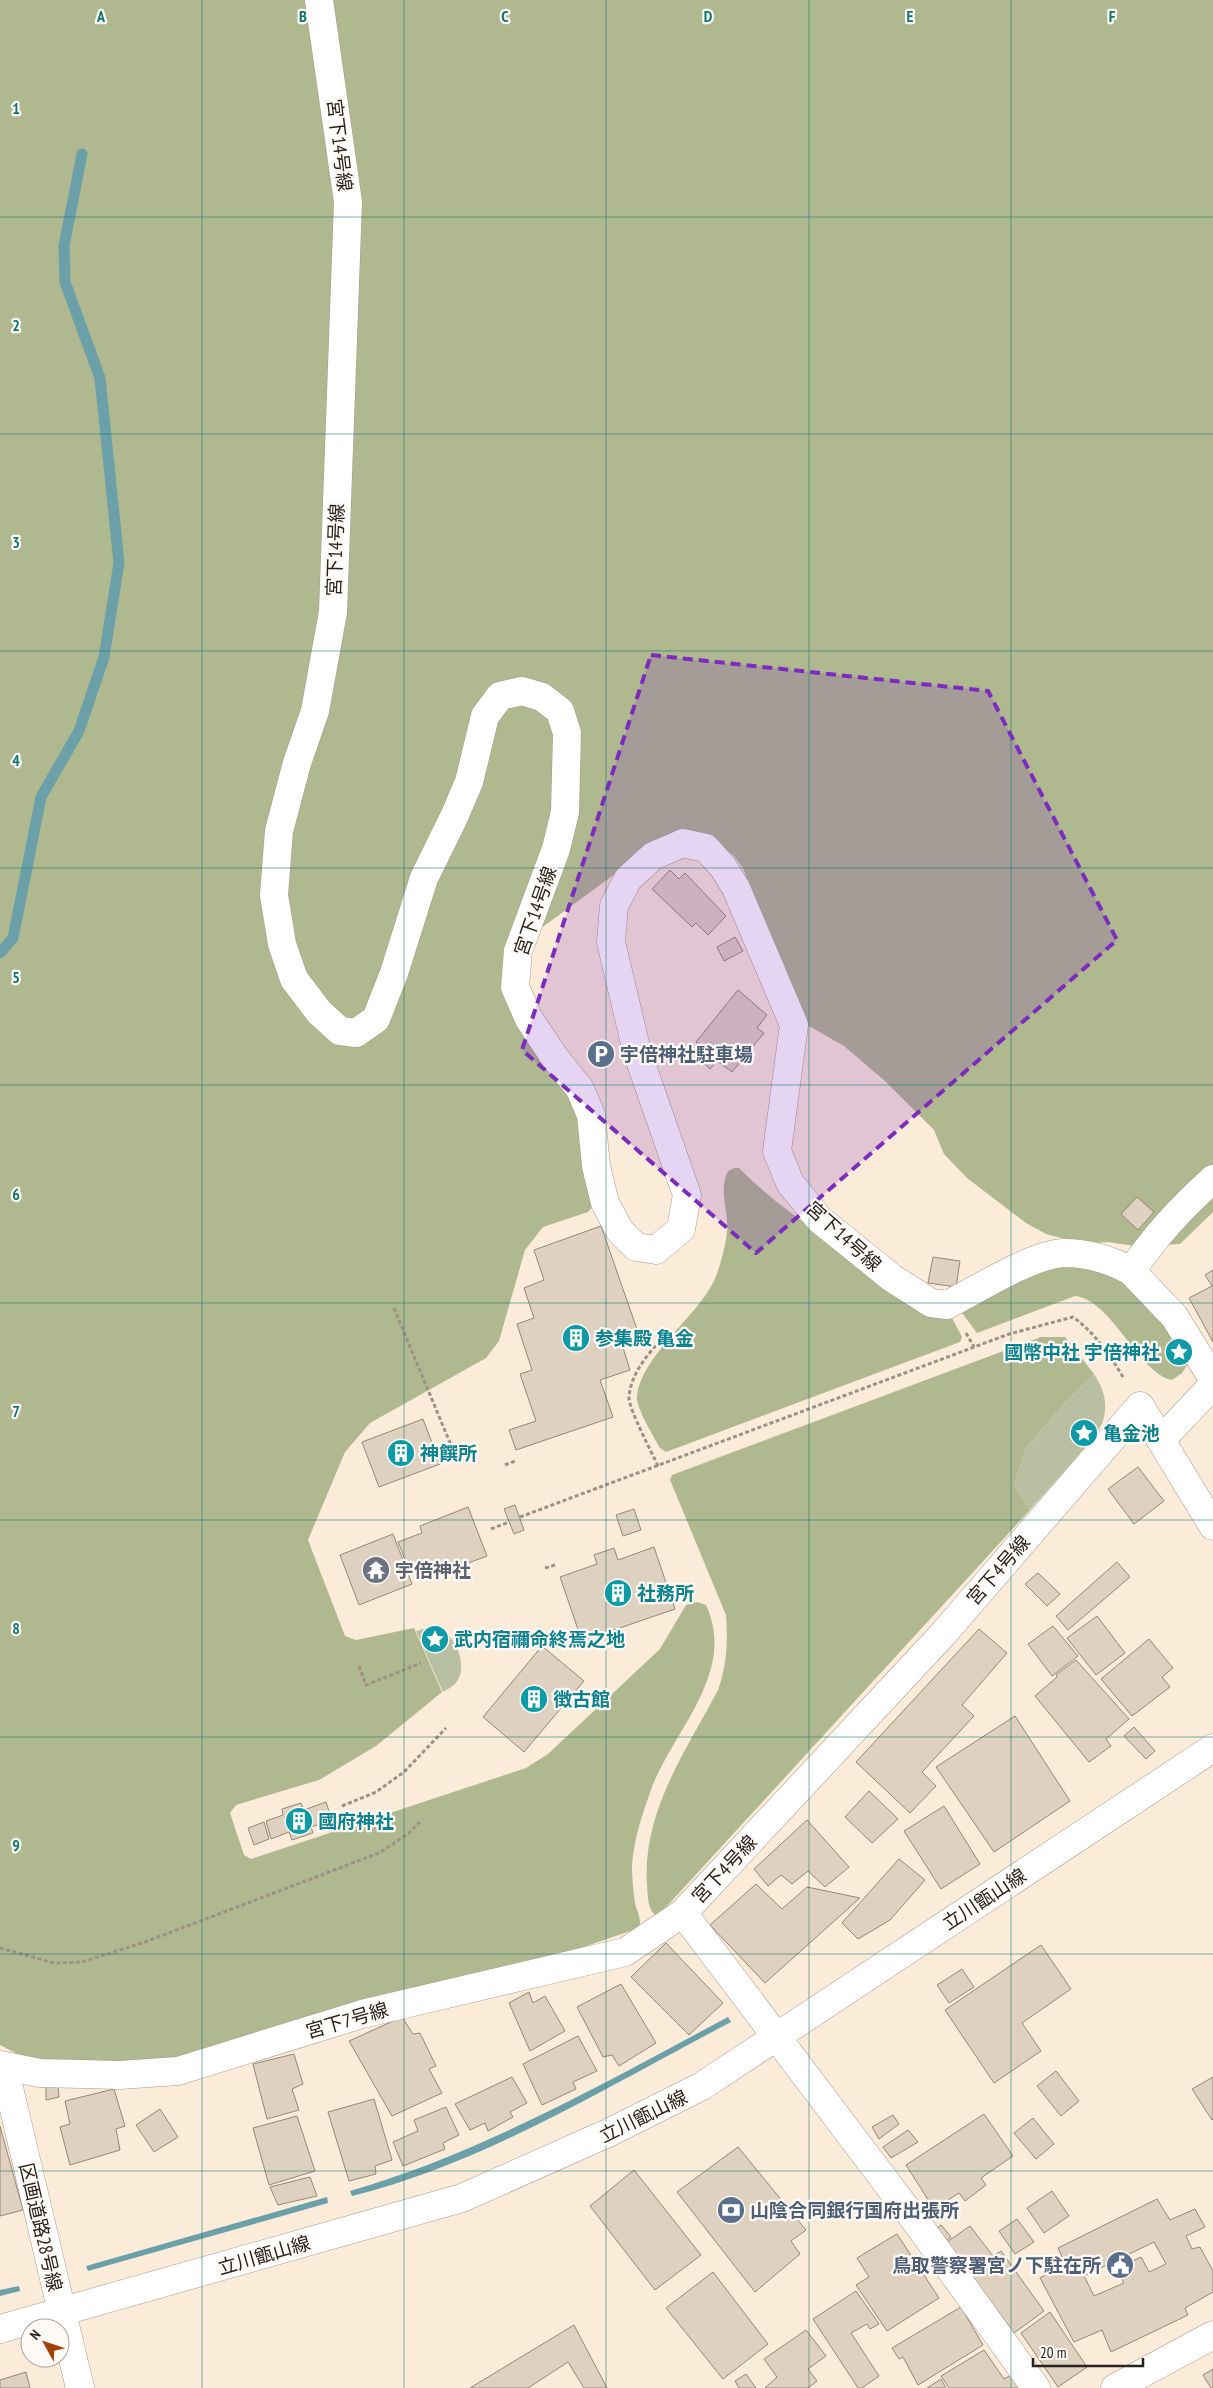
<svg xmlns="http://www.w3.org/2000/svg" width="1213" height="2388" viewBox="0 0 1213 2388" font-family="'PT Sans Narrow','Noto Sans JP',sans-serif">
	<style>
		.green { fill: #b9bfa3 }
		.forest { fill: #afb88f }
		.water { fill: #6ca0a9 }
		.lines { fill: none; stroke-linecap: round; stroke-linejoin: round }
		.stream { stroke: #6ca0a9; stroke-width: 11 }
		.building { fill: #dfd1bf; stroke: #948776; fill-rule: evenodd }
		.minor-casing { stroke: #a99b8a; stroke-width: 29 }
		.major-casing { stroke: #a99b8a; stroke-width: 29 }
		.path { stroke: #9b9184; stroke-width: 3; stroke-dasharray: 4 2.5; stroke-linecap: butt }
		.minor { stroke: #fff; stroke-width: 28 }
		.major { stroke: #fff; stroke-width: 28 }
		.marked { fill: #7b2cbf; fill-opacity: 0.2; stroke: #7b2cbf; stroke-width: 4; stroke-dasharray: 10 6; stroke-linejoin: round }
		.grid { fill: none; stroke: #0f766e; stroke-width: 1; stroke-opacity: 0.55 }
		.labels { text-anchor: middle; stroke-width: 4.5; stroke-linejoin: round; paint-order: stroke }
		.street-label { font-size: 19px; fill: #29231d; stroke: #fefbf7 }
		.service-label { font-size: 19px; font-weight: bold; fill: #4e5e75; stroke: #fefbf7; text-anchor: start }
		.culture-label { font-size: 19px; font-weight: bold; fill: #0d838f; stroke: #fefbf7; text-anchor: start }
		.worship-label { font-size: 19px; font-weight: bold; fill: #5b616d; stroke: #fefbf7; text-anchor: start }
		.grid-label { font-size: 16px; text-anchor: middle; font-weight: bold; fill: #0f766e; stroke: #fefbf7; stroke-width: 4.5; stroke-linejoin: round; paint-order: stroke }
	</style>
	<rect width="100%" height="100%" fill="#faecd9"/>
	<g class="green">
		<path d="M 1094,1374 C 1104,1389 1108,1403 1103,1421 C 1099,1435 1043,1495 1030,1510 L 1014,1485 L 1026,1448 L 1064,1404 Z"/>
		<path d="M 428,1628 C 432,1628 437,1628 440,1629 C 456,1636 467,1665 458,1680 C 454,1686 448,1689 443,1692 L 416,1631 Z"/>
	</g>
	<g class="forest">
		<path d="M 0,0 L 1213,0 L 1213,1212 L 1180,1244 L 1135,1246 L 1108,1242 L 1084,1244 L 1046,1234 L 1026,1223 L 967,1178 L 944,1154 L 934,1130 L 885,1081 L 844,1046 L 807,1025 L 801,1017 L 743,868 L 734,856 L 711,838 L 634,860 L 510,951 L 574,1096 L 596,1202 L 588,1212 L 543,1227 L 525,1250 L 499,1341 L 486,1358 L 370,1423 L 345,1452 L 308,1540 L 345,1636 L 356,1640 L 414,1628 L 442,1692 L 376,1746 L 319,1780 L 236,1805 L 230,1813 L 244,1855 L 251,1859 L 526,1768 L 548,1754 L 660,1649 L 686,1605 L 697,1602 L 706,1605 C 737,1672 675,1728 652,1787 C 643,1812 634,1838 632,1865 C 632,1877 633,1891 635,1903 C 637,1912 642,1919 639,1928 L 528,1966 L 160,2064 L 37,2064 L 0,2045 Z"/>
		<path d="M 734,1168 L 739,1168 C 796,1226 882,1272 951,1316 L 962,1337 L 960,1342 L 666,1452 L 660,1448 C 654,1437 635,1406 637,1396 C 641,1357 695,1318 713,1283 C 719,1272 726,1244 727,1231 C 729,1211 718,1190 728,1171 Z"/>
		<path d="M 1068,1261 L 1125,1279 L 1156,1312 L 1189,1362 L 1182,1373 L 1172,1380 C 1139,1374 1112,1300 1075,1296 L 977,1333 L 962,1313 L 964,1308 L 1040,1267 Z"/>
		<path d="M 1041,1337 L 1065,1337 L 1094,1374 L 1064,1404 L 1026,1448 L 1014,1485 L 1030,1510 L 657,1917 C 647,1909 648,1897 647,1885 C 642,1812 686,1751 718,1690 C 727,1665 728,1641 726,1615 L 670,1480 L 672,1475 Z"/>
	</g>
	<g class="water">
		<path d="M 728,2017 L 731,2022 C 610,2085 485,2163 352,2196 L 350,2191 C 484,2152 606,2082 728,2017 Z"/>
		<path d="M 327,2197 L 328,2203 L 88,2271 L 86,2266 Z"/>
		<path d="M 19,2286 L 20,2291 L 0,2296 L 0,2290 Z"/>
	</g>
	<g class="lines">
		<path class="stream" d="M 0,953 L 13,938 L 41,797 L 79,731 L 104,657 L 119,563 L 100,378 L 65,282 L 64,246 L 82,154"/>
	</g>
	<g class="building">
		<path d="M 670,870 L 679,879 L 685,873 L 726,916 L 708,935 L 696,923 L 692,927 L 652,889 Z"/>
		<path d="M 735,937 L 743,951 L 724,961 L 717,947 Z"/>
		<path d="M 738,990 L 767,1015 L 757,1028 L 764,1033 L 732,1072 L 717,1061 L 710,1069 L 696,1056 L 702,1047 L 696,1042 Z"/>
		<path d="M 1137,1197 L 1154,1212 L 1138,1230 L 1121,1214 Z"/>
		<path d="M 601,1226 L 639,1335 L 621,1341 L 630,1370 L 600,1380 L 613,1417 L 516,1450 L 509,1430 L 536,1421 L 520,1374 L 532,1370 L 517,1324 L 534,1318 L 524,1288 L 544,1280 L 534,1250 Z"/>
		<path d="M 933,1257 L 960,1261 L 956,1287 L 928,1283 Z"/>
		<path d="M 1213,1270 L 1213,1342 L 1189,1298 L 1212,1286 L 1205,1275 Z"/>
		<path d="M 423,1419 L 440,1464 L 379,1487 L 362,1442 Z"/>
		<path d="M 1138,1467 L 1164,1501 L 1134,1524 L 1108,1489 Z"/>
		<path d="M 515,1505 L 524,1530 L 514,1534 L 504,1509 Z"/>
		<path d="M 468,1507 L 487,1556 L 439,1574 L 435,1565 L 411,1574 L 398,1542 L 422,1533 L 420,1526 Z"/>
		<path d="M 634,1509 L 641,1530 L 623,1536 L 616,1515 Z"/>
		<path d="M 393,1534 L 412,1584 L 359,1605 L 340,1555 Z"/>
		<path d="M 654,1547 L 675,1609 L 582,1641 L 560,1577 L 597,1564 L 594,1555 L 614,1548 L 618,1560 Z"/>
		<path d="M 1117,1562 L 1130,1577 L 1068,1630 L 1056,1616 Z"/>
		<path d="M 1038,1573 L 1060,1594 L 1047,1606 L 1025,1584 Z"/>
		<path d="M 1097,1616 L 1125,1653 L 1096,1675 L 1067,1638 Z"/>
		<path d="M 1053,1626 L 1078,1656 L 1052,1676 L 1028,1644 Z"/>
		<path d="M 979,1629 L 1007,1653 L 962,1705 L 974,1716 L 922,1772 L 936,1786 L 910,1813 L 856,1762 Z"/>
		<path d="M 1149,1639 L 1173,1668 L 1162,1677 L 1170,1687 L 1132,1716 L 1101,1679 Z"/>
		<path d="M 542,1646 L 584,1681 L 524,1752 L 483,1717 Z"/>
		<path d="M 1076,1660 L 1129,1719 L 1106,1739 L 1111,1746 L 1089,1762 L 1035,1696 L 1057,1677 L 1056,1675 Z"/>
		<path d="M 1015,1716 L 1070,1801 L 994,1852 L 936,1767 Z"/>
		<path d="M 1134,1727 L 1155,1751 L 1146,1759 L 1124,1736 Z"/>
		<path d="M 869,1791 L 898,1819 L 872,1843 L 845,1817 Z"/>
		<path d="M 326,1802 L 332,1820 L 311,1827 L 313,1833 L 292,1840 L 289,1832 L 271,1839 L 266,1821 L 283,1815 L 282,1809 L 301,1803 L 304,1810 Z"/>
		<path d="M 944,1806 L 980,1864 L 941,1889 L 904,1831 Z"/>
		<path d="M 807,1820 L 849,1867 L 825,1887 L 808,1871 L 792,1884 L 781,1875 L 768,1886 L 754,1869 Z"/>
		<path d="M 264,1822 L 269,1839 L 254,1845 L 248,1828 Z"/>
		<path d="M 899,1859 L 925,1880 L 890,1920 L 858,1939 L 842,1923 Z"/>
		<path d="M 756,1884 L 782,1909 L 807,1887 L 860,1898 L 765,1983 L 710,1925 Z"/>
		<path d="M 666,1943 L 723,2003 L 689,2035 L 631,1977 Z"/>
		<path d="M 1041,1945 L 1071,1989 L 1022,2023 L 1041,2051 L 994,2083 L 945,2010 Z"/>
		<path d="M 962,1969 L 974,1987 L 949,2003 L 937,1985 Z"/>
		<path d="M 621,1984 L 656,2043 L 619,2066 L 612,2055 L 603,2057 L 577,2007 Z"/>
		<path d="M 529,1992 L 533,2003 L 545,1996 L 565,2031 L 530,2051 L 509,2003 Z"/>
		<path d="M 402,2017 L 413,2034 L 420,2033 L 436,2066 L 429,2069 L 442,2093 L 392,2116 L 349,2041 Z"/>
		<path d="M 578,2036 L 597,2071 L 573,2082 L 576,2089 L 542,2105 L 523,2064 Z"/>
		<path d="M 294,2054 L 303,2084 L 292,2089 L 299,2110 L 267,2119 L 253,2064 Z"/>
		<path d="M 1056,2071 L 1079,2101 L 1061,2116 L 1037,2086 Z"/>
		<path d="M 512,2077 L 527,2103 L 510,2112 L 513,2117 L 488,2131 L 485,2123 L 470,2130 L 455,2104 Z"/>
		<path d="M 1213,2077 L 1213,2119 L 1212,2120 L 1192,2089 Z"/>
		<path d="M 58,2084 L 59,2097 L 46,2100 L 46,2086 Z"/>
		<path d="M 114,2089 L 125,2126 L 116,2129 L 120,2150 L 70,2165 L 60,2127 L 70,2124 L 65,2101 Z"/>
		<path d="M 374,2099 L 392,2160 L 375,2166 L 376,2174 L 349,2181 L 328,2112 Z"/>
		<path d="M 446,2107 L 459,2135 L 443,2143 L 445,2149 L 403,2166 L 393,2142 L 418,2131 L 414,2120 Z"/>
		<path d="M 160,2109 L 178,2137 L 154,2152 L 136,2125 Z"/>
		<path d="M 984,2114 L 1013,2156 L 981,2178 L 986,2185 L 965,2201 L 959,2193 L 934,2209 L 906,2165 Z"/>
		<path d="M 893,2115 L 899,2124 L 879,2139 L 872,2127 Z"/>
		<path d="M 297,2116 L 315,2171 L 269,2185 L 253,2128 Z"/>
		<path d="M 1033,2118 L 1054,2144 L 1036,2159 L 1014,2133 Z"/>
		<path d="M 0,2126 L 23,2210 L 0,2216 Z"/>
		<path d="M 908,2130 L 918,2142 L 891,2158 L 883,2147 Z"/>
		<path d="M 738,2147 L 806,2230 L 791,2241 L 800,2254 L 755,2292 L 677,2192 Z"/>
		<path d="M 634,2170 L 701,2255 L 655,2290 L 590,2206 Z"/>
		<path d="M 310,2177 L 317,2196 L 278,2205 L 270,2187 Z"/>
		<path d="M 1052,2191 L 1069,2216 L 1044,2233 L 1027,2208 Z"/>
		<path d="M 1157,2199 L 1170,2220 L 1195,2209 L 1205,2227 L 1186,2236 L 1192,2249 L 1200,2247 L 1213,2271 L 1213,2292 L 1185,2308 L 1188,2315 L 1111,2352 L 1102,2330 L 1074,2342 L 1040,2278 L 1065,2263 L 1058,2248 ZM 1154,2242 L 1166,2264 L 1149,2272 L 1141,2257 L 1116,2269 L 1124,2283 L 1094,2296 L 1084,2276 Z"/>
		<path d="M 1017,2219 L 1034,2242 L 1015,2254 L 999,2231 Z"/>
		<path d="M 941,2225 L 951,2237 L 946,2241 L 936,2229 Z"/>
		<path d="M 970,2226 L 993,2256 L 1001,2251 L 1044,2311 L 1014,2333 L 947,2242 Z"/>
		<path d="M 897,2234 L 939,2298 L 887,2331 L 856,2285 L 869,2277 L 857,2258 Z"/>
		<path d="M 713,2272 L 768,2344 L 723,2379 L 666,2308 Z"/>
		<path d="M 856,2291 L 879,2324 L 870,2329 L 867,2324 L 851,2333 L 879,2376 L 862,2388 L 858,2388 L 813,2319 Z"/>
		<path d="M 961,2307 L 983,2345 L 918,2385 L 903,2357 L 899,2359 L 892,2348 Z"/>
		<path d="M 1050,2312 L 1087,2367 L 1058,2387 L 1021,2333 Z"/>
		<path d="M 574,2325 L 607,2388 L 584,2388 L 568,2362 L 528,2388 L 470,2388 Z"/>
		<path d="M 806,2330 L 826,2356 L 808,2369 L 817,2381 L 808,2388 L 765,2388 L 777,2377 L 764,2359 Z"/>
		<path d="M 984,2350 L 1004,2379 L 1011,2375 L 1019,2388 L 949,2388 L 941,2376 Z"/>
		<path d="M 1213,2369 L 1213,2388 L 1211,2388 L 1203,2375 Z"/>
		<path d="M 26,2372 L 30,2388 L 0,2388 L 0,2380 Z"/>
		<path d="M 746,2374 L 756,2388 L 739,2388 L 735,2381 Z"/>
		<path d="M 941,2379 L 946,2388 L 927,2388 Z"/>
	</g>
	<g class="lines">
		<defs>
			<g id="minor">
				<path d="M 319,0 L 348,202 L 333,612 L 315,711 L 297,763 L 279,831 L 274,895 L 282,944 L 294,979 L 319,1012 L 340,1031 L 356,1033 L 376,1019 L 394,973 L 424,878 L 454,817 L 469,782 L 485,716 L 500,696 L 522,691 L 542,697 L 560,711 L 567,733 L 565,812 L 556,849 L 518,951 L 515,987 L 529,1019 L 555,1058 L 580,1089 L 591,1115 L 596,1166 L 605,1203 L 620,1231 L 636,1247 L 656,1250 L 681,1229 L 687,1195 L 637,1052 L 611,942 L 614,906 L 628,879 L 653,856 L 683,843 L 706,848 L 723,867 L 736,888 L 794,1025 L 777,1151 L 790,1183 L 819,1219 L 892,1278 L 931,1303 L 947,1305 C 976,1290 1033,1254 1064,1253 C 1087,1253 1111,1260 1131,1271 L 1174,1316 L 1213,1379"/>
				<path d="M 1131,1271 C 1158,1233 1179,1210 1213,1179"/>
				<path d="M 1161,1440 L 1213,1385"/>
				<path d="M 0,2065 L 40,2073 L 120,2075 L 178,2071 L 362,2014 L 625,1952 L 683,1913"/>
				<path d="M 0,2067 L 9,2088 L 80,2388"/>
				<path d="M 0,2329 L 462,2198 L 608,2133 L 702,2086 L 1213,1748"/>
				<path d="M 1036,2388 L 917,2223 L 683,1913 L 944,1633 L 1140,1406 L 1213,1526"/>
			</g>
			<path id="major" d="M 1115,2388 L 1213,2335"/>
		</defs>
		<use href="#minor" class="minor-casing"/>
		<use href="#major" class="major-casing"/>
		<g class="path">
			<path d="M 394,1308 L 453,1450"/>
			<path d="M 966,1333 L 974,1347"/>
			<path d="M 505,1465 L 515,1461"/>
			<path d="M 658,1466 C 652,1453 629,1409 629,1398 C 630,1376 645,1358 658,1343"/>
			<path d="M 520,1517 L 1009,1334 L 1073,1317 C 1095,1333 1111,1356 1124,1379"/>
			<path d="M 491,1529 L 509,1522"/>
			<path d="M 545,1568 L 555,1565"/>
			<path d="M 359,1666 L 366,1685 L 421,1663"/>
			<path d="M 342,1806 L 376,1792 L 404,1772 L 446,1728"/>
			<path d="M 0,1948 L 54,1963 L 82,1962 L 145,1942 L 379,1853 L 408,1834 L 420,1822"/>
		</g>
		<use href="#minor" class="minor"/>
		<use href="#major" class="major"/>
	</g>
	<path class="marked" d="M 651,655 L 988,691 L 1117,940 L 756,1253 L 522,1050 Z"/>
	<path class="grid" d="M 202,0 L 202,2388M 404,0 L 404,2388M 606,0 L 606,2388M 809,0 L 809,2388M 1011,0 L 1011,2388M 0,217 L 1213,217M 0,434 L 1213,434M 0,651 L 1213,651M 0,868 L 1213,868M 0,1085 L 1213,1085M 0,1303 L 1213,1303M 0,1520 L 1213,1520M 0,1737 L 1213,1737M 0,1954 L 1213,1954M 0,2171 L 1213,2171"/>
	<defs>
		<symbol id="parking-disc" viewBox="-11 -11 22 22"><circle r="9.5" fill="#5c6f8a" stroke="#fefbf7"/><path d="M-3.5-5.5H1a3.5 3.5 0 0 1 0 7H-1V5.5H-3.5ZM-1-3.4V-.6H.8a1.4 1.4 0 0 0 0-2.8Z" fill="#fff"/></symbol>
		<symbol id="building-disc" viewBox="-11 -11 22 22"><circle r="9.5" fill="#0f9aa8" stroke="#fefbf7"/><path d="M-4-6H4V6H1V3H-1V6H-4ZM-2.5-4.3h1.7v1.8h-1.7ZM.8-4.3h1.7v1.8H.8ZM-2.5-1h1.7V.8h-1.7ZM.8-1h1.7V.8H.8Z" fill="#fff"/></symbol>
		<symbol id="sight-disc" viewBox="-11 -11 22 22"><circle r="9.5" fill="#0f9aa8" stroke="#fefbf7"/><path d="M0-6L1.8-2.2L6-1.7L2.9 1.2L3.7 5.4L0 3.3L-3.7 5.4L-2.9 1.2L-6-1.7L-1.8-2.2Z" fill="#fff"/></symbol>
		<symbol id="temple-disc" viewBox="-11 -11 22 22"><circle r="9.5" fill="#6b7280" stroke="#fefbf7"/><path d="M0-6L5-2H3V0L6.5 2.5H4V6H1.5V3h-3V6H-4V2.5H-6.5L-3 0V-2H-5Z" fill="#fff"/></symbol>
		<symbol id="bank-disc" viewBox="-11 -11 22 22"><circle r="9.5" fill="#5c6f8a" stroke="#fefbf7"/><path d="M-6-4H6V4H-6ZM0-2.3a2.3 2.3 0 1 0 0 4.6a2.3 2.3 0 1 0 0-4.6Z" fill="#fff"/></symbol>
		<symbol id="civic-disc" viewBox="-11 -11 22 22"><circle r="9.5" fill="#5c6f8a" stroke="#fefbf7"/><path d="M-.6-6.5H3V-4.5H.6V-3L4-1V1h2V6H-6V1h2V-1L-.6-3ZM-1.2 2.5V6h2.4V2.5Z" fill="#fff"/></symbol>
	</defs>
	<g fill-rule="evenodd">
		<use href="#parking-disc" x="585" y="1038" width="32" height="32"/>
		<use href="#building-disc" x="560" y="1322" width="32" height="32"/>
		<use href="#sight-disc" x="1163" y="1336" width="32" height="32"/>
		<use href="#sight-disc" x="1068" y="1417" width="32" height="32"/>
		<use href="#building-disc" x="385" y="1437" width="32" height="32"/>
		<use href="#temple-disc" x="360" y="1554" width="32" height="32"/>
		<use href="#building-disc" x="602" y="1577" width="32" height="32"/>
		<use href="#sight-disc" x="419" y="1623" width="32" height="32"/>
		<use href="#building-disc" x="518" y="1683" width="32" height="32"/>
		<use href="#building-disc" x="283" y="1805" width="32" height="32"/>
		<use href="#bank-disc" x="715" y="2194" width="32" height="32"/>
		<use href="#civic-disc" x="1104" y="2249" width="32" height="32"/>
	</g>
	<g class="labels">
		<g class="street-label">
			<text transform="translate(340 145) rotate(83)" y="7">宮下14号線</text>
			<text transform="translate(335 550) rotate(-88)" y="7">宮下14号線</text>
			<text transform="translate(535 911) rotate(-71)" y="7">宮下14号線</text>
			<text transform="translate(844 1236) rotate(42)" y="7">宮下14号線</text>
			<text transform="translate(998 1570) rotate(-49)" y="7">宮下4号線</text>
			<text transform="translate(724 1869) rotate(-47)" y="7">宮下4号線</text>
			<text transform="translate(984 1899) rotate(-33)" y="7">立川甑山線</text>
			<text transform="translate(347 2020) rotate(-16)" y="7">宮下7号線</text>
			<text transform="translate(643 2116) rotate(-26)" y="7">立川甑山線</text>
			<text transform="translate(41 2227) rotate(77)" y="7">区画道路28号線</text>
			<text transform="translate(264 2255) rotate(-16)" y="7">立川甑山線</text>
		</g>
		<g class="service-label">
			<text x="620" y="1061">宇倍神社駐車場</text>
			<text x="750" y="2217">山陰合同銀行国府出張所</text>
			<text x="1101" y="2272" text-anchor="end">鳥取警察署宮ノ下駐在所</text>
		</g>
		<g class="culture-label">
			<text x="595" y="1345">参集殿 亀金</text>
			<text x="1160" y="1359" text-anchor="end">國幣中社 宇倍神社</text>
			<text x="1103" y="1440">亀金池</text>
			<text x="420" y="1460">神饌所</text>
			<text x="637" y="1600">社務所</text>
			<text x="454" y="1646">武内宿禰命終焉之地</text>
			<text x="553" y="1706">徴古館</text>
			<text x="318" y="1828">國府神社</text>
		</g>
		<g class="worship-label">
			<text x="395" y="1577">宇倍神社</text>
		</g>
	</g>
	<g class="grid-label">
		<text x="101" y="22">A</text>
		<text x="303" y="22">B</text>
		<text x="505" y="22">C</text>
		<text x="708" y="22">D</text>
		<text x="910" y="22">E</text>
		<text x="1112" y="22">F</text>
		<text x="16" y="114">1</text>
		<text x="16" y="331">2</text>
		<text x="16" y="548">3</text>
		<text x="16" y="766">4</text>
		<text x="16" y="983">5</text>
		<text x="16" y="1200">6</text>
		<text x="16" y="1417">7</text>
		<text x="16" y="1634">8</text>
		<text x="16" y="1851">9</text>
	</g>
	<g transform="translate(45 2343) rotate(310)"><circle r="24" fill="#fefbf7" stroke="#a9a5a0"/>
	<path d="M0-4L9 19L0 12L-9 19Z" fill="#a33f08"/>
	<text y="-8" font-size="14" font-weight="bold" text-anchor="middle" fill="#29231d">N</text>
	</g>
	<path d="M1033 2358v8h110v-8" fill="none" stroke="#29231d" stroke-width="2.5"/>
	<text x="1040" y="2358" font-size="15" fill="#29231d" stroke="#fefbf7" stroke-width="4" paint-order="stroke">20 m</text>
</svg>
